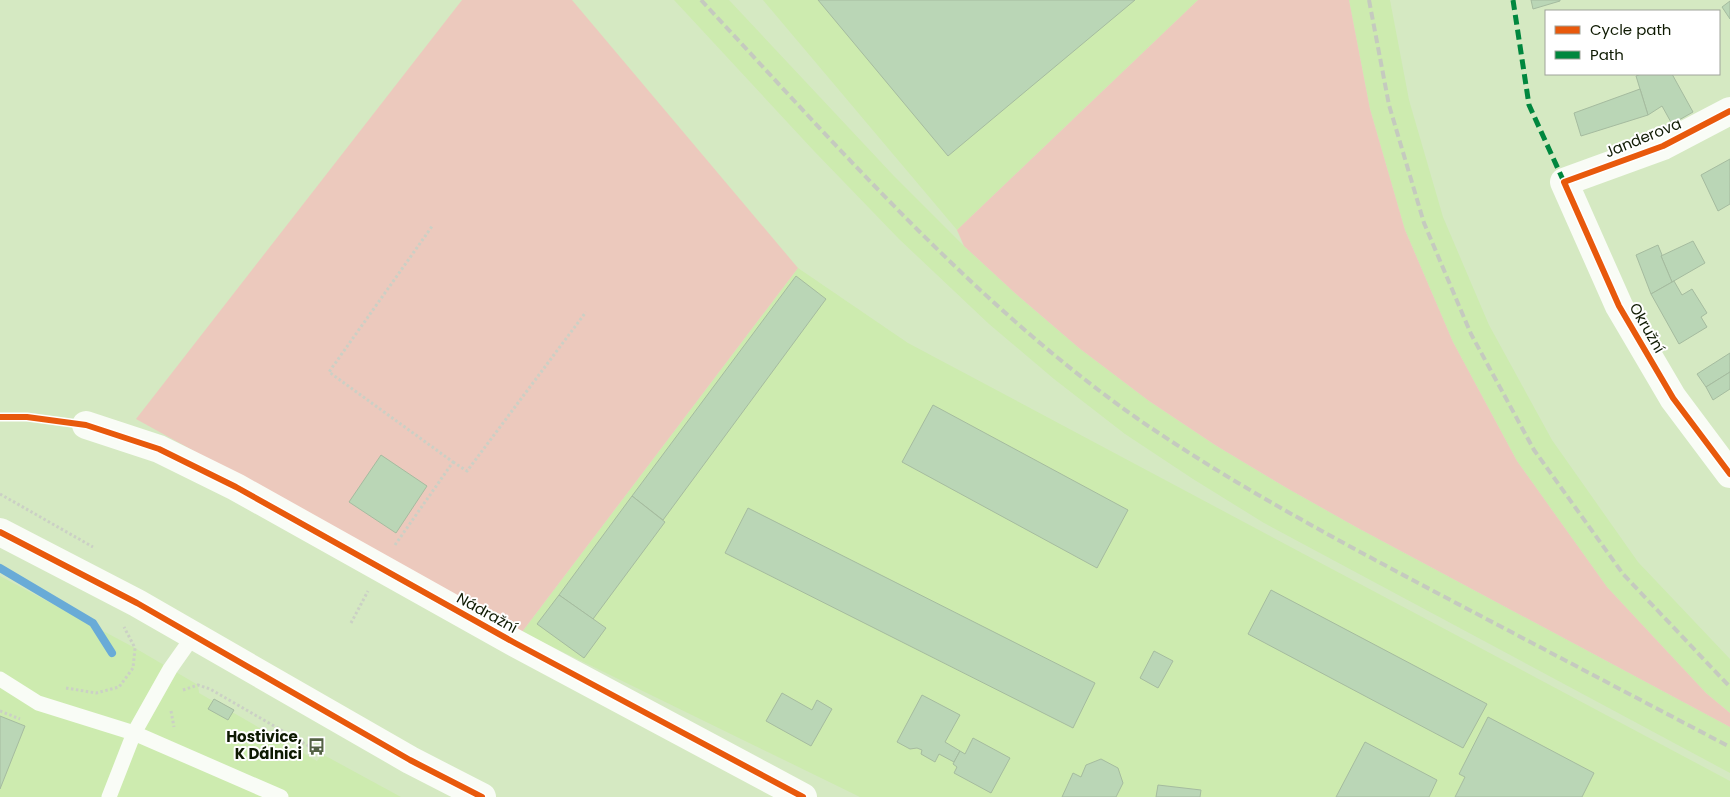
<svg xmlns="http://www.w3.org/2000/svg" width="1730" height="797" viewBox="0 0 1730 797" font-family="Poppins,sans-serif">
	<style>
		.built { fill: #cdebaf }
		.green { fill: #ecc9bd }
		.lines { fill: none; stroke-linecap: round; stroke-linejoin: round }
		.stream { stroke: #69abd7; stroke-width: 8 }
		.building { fill: #bad6b6; stroke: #a5bb9f }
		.path { stroke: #cbd0c5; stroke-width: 3; stroke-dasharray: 2.5 2.5; stroke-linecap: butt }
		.service { stroke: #f9fcf6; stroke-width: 15 }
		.minor { stroke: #f9fcf6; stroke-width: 28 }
		.tertiary { stroke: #f9fcf6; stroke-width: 28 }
		.rail { stroke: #c5cabf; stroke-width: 4; stroke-dasharray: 8 4; stroke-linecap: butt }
		.quiet { stroke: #00873e; stroke-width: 5; stroke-dasharray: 10 5; stroke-linecap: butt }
		.cycleway-casing { stroke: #fff; stroke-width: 9 }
		.cycleway { stroke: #e8590c; stroke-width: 6 }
		.labels { text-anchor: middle; stroke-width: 4; stroke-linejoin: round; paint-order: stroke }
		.street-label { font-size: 15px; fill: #0e1a02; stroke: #fff }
		.poi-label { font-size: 15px; font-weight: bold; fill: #0e1a02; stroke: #fff; text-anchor: end }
	</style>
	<rect width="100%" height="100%" fill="#d5e9c2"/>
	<g class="built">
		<path d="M 674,0 L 729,0 L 893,175 L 964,246 L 1016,294 L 1079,348 L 1149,401 L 1215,445 L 1285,487 L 1356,527 L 1730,727 L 1730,773 L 1264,523 L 1193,479 L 1125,434 L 1054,379 L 989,324 L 899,239 L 814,151 Z"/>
		<path d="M 763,0 L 1198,0 L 957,230 Z"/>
		<path d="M 1349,0 L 1390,0 L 1409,100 L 1443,217 L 1489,325 L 1552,440 L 1638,562 L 1730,659 L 1730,713 L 1706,693 L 1607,587 L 1517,461 L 1453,342 L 1405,230 L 1370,109 Z"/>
		<path d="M 798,268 L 908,343 L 1730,781 L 1730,797 L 860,797 L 522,632 Z"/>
		<path d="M 0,576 L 135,648 L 198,685 L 199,693 L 317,761 L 322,754 L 401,797 L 0,797 Z"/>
	</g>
	<g class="green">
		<path d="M 462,0 L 572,0 L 798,268 L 522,632 L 136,419 Z"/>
		<path d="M 1198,0 L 1349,0 L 1370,109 L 1405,230 L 1453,342 L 1517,461 L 1607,587 L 1706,693 L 1730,713 L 1730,727 L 1356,527 L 1285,487 L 1215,445 L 1149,401 L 1079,348 L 1016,294 L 964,246 L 957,230 Z"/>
	</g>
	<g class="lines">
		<path class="stream" d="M 0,568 L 93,623 L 112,653"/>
	</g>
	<g class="building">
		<path d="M 818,0 L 1135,0 L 948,156 Z"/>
		<path d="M 1531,0 L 1560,0 L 1560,1 L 1533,9 Z"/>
		<path d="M 1730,1 L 1730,19 L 1722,7 Z"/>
		<path d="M 1641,74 L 1672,74 L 1693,112 L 1672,124 L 1662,106 L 1648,115 L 1636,76 Z"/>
		<path d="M 1640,89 L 1648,115 L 1581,136 L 1574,113 Z"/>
		<path d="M 1730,159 L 1730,204 L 1718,211 L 1701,175 Z"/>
		<path d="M 1693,241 L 1705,263 L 1672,282 L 1661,256 Z"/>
		<path d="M 1658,245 L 1662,255 L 1661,256 L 1672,282 L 1651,294 L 1636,255 Z"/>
		<path d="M 796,276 L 826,299 L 663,520 L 632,496 Z"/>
		<path d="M 1674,281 L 1682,295 L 1692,289 L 1707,313 L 1701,317 L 1707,327 L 1679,344 L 1651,294 Z"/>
		<path d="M 1730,353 L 1730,372 L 1706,387 L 1697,374 Z"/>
		<path d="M 1730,372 L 1730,389 L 1713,400 L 1706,387 Z"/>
		<path d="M 933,405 L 1128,510 L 1097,568 L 902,462 Z"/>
		<path d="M 381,455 L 427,486 L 396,533 L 349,502 Z"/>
		<path d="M 632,496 L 665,522 L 593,619 L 559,595 Z"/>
		<path d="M 748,508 L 1095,683 L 1073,728 L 725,553 Z"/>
		<path d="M 1271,590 L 1487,704 L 1463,748 L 1248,634 Z"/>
		<path d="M 559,595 L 606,628 L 584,658 L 537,624 Z"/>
		<path d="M 1154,651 L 1173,661 L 1158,688 L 1140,678 Z"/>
		<path d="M 782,693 L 812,710 L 817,700 L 832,709 L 811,746 L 766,721 Z"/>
		<path d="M 922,695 L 960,715 L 945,742 L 960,751 L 954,762 L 939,754 L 935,762 L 921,754 L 922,750 L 917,748 L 910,749 L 897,742 Z"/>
		<path d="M 214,699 L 234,710 L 228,720 L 208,709 Z"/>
		<path d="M 0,716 L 25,726 L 0,789 Z"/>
		<path d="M 1488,717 L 1594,773 L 1582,797 L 1455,797 L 1465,777 L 1459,774 Z"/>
		<path d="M 973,738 L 1010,758 L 991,793 L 954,773 L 957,767 L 953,764 L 960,751 L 965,754 Z"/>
		<path d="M 1365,742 L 1437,780 L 1429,797 L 1336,797 Z"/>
		<path d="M 1101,759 L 1118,768 L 1123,783 L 1116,797 L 1062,797 L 1073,773 L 1081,777 L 1086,765 Z"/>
		<path d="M 1158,785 L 1201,790 L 1200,797 L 1156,797 Z"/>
	</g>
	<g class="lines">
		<g class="path">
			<path d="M 0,417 L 27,417 L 59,421"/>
			<path d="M 453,462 L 467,471 L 586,312"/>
			<path d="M 0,494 L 93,547"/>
			<path d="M 395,545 L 453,462 L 329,372 L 433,225"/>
			<path d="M 351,623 L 368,591"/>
			<path d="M 66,688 L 96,693 L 119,687 L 133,668 L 135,648 L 124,627"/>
			<path d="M 183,690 L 198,685 L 210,689 L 319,752"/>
			<path d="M 0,711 L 20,719"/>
			<path d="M 171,711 L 174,727"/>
		</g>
		<g class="service">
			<path d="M 0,679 L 38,703 L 134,733 L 281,797"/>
			<path d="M 109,797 L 134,733 L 170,669 L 194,635"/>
		</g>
		<g class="minor">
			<path d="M 1730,111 L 1663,146 L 1564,182 L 1619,306 L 1673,398 L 1730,474"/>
			<path d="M 86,425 L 159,449 L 236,487 L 515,643 L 803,797"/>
		</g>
		<path class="tertiary" d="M 0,532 L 137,603 L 410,760 L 482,797"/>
		<g class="rail">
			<path d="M 701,0 C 838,147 973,303 1138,419 C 1234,485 1337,540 1439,594 C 1536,645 1633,696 1730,747"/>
			<path d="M 1369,0 L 1389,105 L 1424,223 L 1471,334 L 1534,450 L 1623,574 L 1730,687"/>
		</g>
		<path class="quiet" d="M 1513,0 L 1529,105 L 1564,182"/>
		<defs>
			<g id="cycleway">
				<path d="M 1730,111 L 1663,146 L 1564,182 L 1619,306 L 1673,398 L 1730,474"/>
				<path d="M 0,417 L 27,417 L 86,425 L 159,449 L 236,487 L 515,643 L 803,797"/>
				<path d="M 0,532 L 137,603 L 410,760 L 482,797"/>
			</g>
		</defs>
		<use href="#cycleway" class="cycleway-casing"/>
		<use href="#cycleway" class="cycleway"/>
	</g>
	<defs>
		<symbol id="bus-bare" viewBox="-9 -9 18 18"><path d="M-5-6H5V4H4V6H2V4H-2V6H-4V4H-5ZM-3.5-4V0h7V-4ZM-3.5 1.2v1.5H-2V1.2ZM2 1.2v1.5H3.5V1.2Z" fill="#546245" stroke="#fff" stroke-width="2.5" paint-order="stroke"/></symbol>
	</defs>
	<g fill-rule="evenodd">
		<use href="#bus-bare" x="304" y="734" width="25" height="25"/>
	</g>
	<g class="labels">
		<g class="street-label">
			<text transform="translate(1643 138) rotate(-22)" y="5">Janderova</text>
			<text transform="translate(1647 328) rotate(60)" y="5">Okružní</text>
			<text transform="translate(487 613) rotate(29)" y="5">Nádražní</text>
		</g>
		<g class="poi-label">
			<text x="302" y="742">Hostivice,<tspan x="302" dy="17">K Dálnici</tspan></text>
		</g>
	</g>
	<rect x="1545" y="10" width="175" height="65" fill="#ffffff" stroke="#9fa39a"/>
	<rect x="1555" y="26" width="25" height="8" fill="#e8590c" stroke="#9fa39a"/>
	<text x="1590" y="35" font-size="15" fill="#0e1a02">Cycle path</text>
	<rect x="1555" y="51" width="25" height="8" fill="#00873e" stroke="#9fa39a"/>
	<text x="1590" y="60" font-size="15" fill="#0e1a02">Path</text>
</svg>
